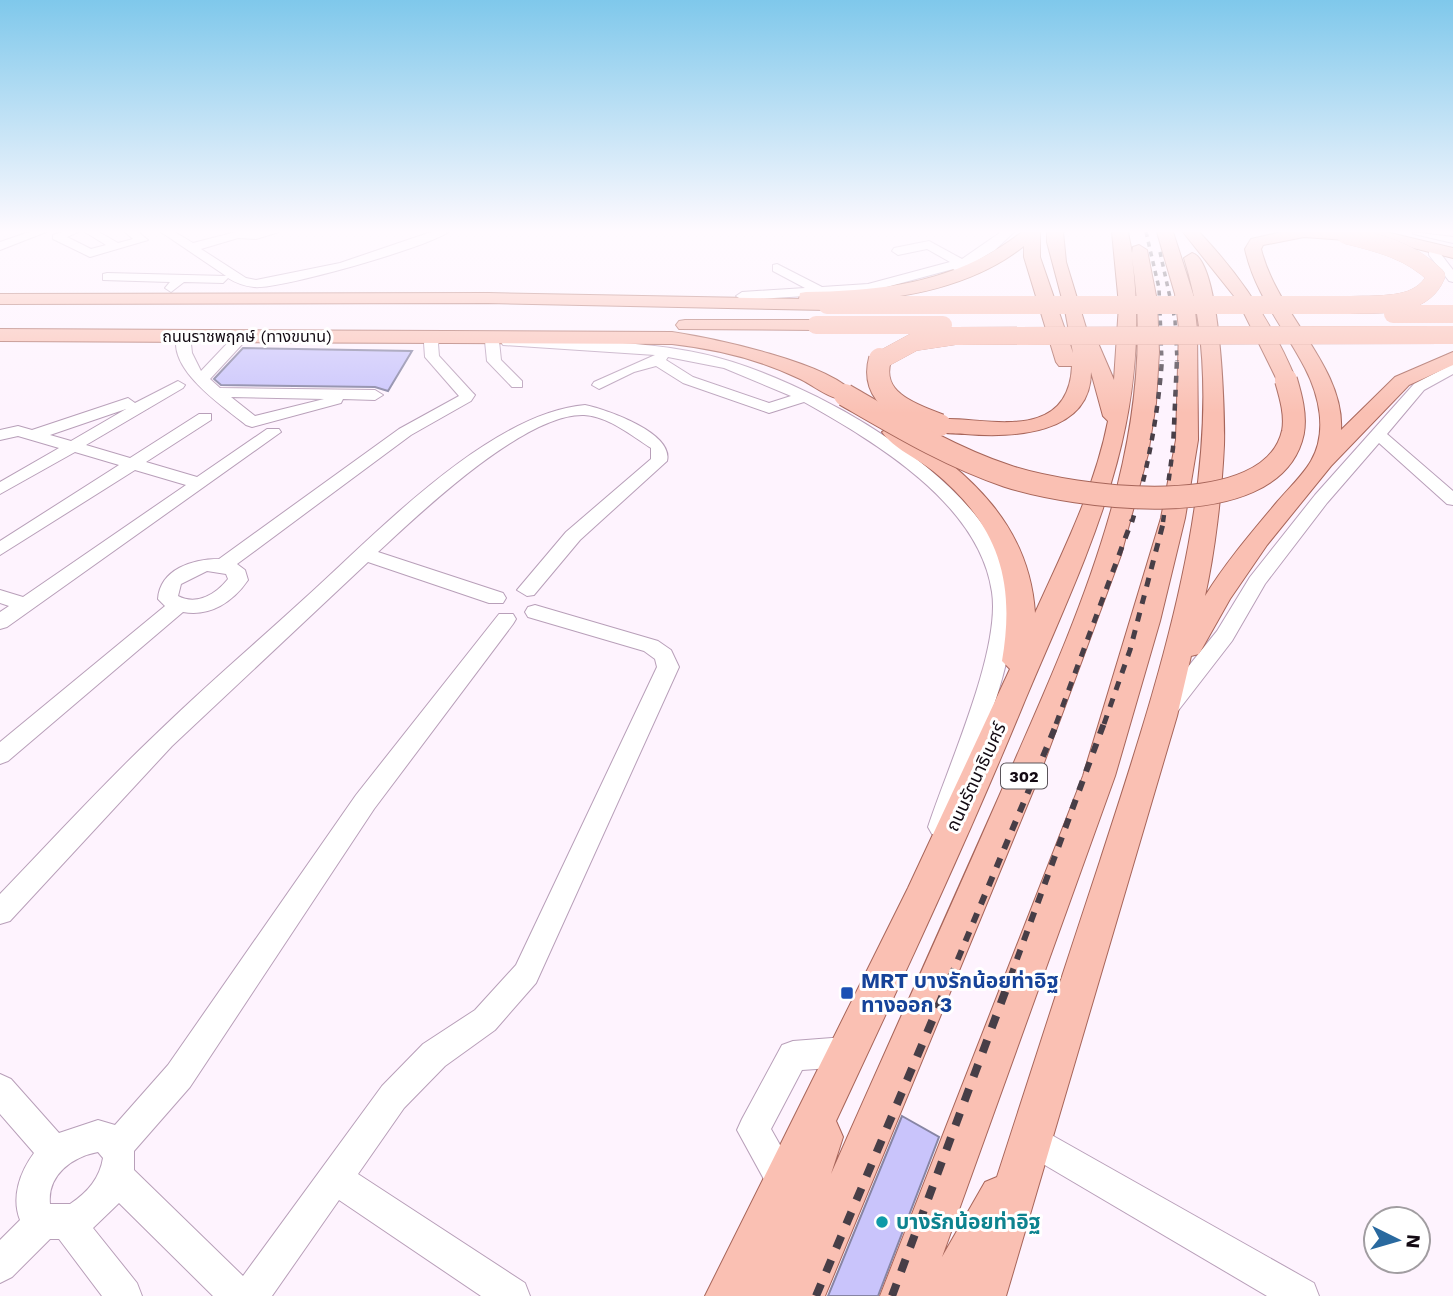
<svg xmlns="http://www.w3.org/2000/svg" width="1453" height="1296" viewBox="0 0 1453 1296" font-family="'Work Sans','Noto Sans Thai',sans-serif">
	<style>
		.building { fill: #c9c4fb; stroke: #8785a4; stroke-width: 2 }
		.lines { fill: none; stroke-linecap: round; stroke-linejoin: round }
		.minor-casing { stroke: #b89fb9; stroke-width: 2 }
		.major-casing { stroke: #a7655a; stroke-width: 2 }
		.minor { fill: #fff; fill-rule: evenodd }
		.major { fill: #fac0b3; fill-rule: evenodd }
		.rail-far4 { stroke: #473e47; stroke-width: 3.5; stroke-dasharray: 5 5; stroke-linecap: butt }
		.rail-far3 { stroke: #473e47; stroke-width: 4.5; stroke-dasharray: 7 7; stroke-linecap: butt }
		.rail-far2 { stroke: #473e47; stroke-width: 5; stroke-dasharray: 9 9; stroke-linecap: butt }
		.rail-far1 { stroke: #473e47; stroke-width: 6; stroke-dasharray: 10 10; stroke-linecap: butt }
		.rail { stroke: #473e47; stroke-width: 8; stroke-dasharray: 13 13; stroke-linecap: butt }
		.major-bridge-far1-casing { stroke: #a7655a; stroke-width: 18; stroke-linecap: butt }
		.major-bridge-casing { stroke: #a7655a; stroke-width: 24; stroke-linecap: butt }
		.major-bridge-far1 { stroke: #fac0b3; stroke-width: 18 }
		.major-bridge { stroke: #fac0b3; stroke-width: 22 }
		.transit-dot { fill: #1a4fb4; stroke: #fff; stroke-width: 2.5 }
		.culture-dot { fill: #0f9aa8; stroke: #fff; stroke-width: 2.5 }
		.labels { text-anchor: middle; stroke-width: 6; stroke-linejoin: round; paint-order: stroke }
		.far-street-label { font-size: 16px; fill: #130a13; stroke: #fff }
		.shield { fill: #fff; stroke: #5a545a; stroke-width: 2 }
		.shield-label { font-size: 16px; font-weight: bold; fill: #130a13 }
		.street-label { font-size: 18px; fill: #130a13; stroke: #fff }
		.near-transit-label { font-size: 21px; font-weight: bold; fill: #164399; stroke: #fff; text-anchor: start }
		.near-culture-label { font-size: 21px; font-weight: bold; fill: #0d838f; stroke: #fff; text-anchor: start }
	</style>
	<rect width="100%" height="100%" fill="#fef3fe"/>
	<g class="building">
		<path d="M 243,348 L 412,351 L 388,391 L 375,387 L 221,385 L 214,379 Z"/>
		<path d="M 902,1116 L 939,1137 L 878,1296 L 828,1296 Z"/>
	</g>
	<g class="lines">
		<defs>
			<g id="minor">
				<path d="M 29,232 L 46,232 L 0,250 L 0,242 Z"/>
				<path d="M 61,232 L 78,232 L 67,237 L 91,249 L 106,245 L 85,232 L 99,232 L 118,243 L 133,239 L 125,232 L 138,232 L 148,240 L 90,257 L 53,239 L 53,235 Z"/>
				<path d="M 161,232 L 175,232 L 193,243 L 236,232 L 279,232 L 256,239 L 238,238 L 201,249 L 246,278 L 256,280 L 340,263 L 431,232 L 448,232 C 429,247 278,290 254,287 C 244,286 236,283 228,278 L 223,283 L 184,282 L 171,292 L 165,288 L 170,282 L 103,280 L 103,274 L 107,273 L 226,276 Z"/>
				<path d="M 1001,232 L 1014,232 L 995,250 L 958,272 L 953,269 L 868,292 L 742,300 L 736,296 L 742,292 L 805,288 L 773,271 L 773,265 L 777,264 L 822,287 L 868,284 L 950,262 L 927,249 L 898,255 L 892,251 L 894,248 L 929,241 L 962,259 Z"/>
				<path d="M 1412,232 L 1453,237 L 1453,243 L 1414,234 Z"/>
				<path d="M 1429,249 L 1437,249 L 1453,270 L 1453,282 L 1449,281 L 1429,255 Z"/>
				<path d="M 178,332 L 190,335 L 192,353 L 201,371 L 237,333 L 247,333 L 247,339 L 210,379 L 220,388 L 375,390 L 383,395 L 375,400 L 343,399 L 341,403 L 252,427 L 246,425 C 223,406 164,368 178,332 ZM 231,397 L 324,399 L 255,416 Z"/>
				<path d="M 432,334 L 444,337 L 438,344 L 439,356 L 472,392 L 475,395 L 471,401 L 411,435 L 237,564 L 245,570 L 248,580 C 233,602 210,617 183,612 L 8,761 L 0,764 L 0,742 L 165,606 L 158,599 C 160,569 193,559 219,559 L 399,429 L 459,396 L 425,357 L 424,343 ZM 207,571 L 226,574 L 228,579 C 216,594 197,606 178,596 L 181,584 Z"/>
				<path d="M 492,337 L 499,341 L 501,360 L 522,381 L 522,387 L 512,387 L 487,361 L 485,341 Z"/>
				<path d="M 508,338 C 573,341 640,340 703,354 C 803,376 1000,481 1012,594 C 1018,654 988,719 970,774 C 964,794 959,816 950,834 L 941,837 L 932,834 L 928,827 C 947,768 1001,651 992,592 C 979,503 875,442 804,402 L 769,413 L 683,383 L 656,366 L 634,372 L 599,389 L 592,385 L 594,382 L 655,355 L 503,345 L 501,342 ZM 668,357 L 724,368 L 791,396 L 769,403 L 693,377 L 666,360 Z"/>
				<path d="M 1453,364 L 1453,374 L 1424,390 L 1387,434 L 1453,491 L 1453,505 L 1447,504 L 1379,443 L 1327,503 L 1265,584 L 1232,641 L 1174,716 L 1158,716 L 1155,710 L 1158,704 L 1217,631 L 1250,577 L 1315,495 L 1414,384 Z"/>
				<path d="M 178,381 L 185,385 L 183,388 L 86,445 L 130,458 L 199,414 L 211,414 L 211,420 L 146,462 L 197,477 L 267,429 L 279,429 L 281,432 L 7,627 L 0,629 L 0,612 L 9,606 L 0,603 L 0,590 L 23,597 L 186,485 L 135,470 L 0,555 L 0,541 L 119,465 L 75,452 L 0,494 L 0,482 L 59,448 L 18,436 L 0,440 L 0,430 L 18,426 L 32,430 L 128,398 L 135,403 ZM 126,409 L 71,441 L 50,435 Z"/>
				<path d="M 585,405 C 608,410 674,433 667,461 L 580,540 L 534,595 L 527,596 L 517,590 L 566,532 L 651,459 L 651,448 C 632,436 608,416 584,415 C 525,413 420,513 378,552 L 503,593 L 506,598 L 503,603 L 489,603 L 368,562 L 172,746 L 10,921 L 0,924 L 0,894 C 52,840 102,785 156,734 C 204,687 256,643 305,598 C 374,536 489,413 585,405 Z"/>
				<path d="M 535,605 L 658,641 L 671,650 L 679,667 L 536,983 L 495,1030 L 445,1066 L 404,1108 L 358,1174 L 525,1283 L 530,1296 L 481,1296 L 339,1200 L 272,1296 L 213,1296 L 119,1203 L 93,1228 L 137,1283 L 142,1296 L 102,1296 L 59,1239 L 50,1239 L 12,1277 L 0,1283 L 0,1240 L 20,1220 C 11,1197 20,1172 34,1153 L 0,1114 L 0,1074 L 11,1079 L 59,1133 L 98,1120 L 115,1125 L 168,1065 L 356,795 L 499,614 L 513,614 L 516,619 L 513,624 L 374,809 L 190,1087 L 134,1151 L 134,1170 L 243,1276 L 382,1086 L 423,1044 L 475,1010 L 516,965 L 657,667 L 655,659 L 644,651 L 528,617 L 525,612 L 528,607 ZM 98,1152 L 103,1158 C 100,1178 87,1193 70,1204 L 50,1204 C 47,1175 72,1157 98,1152 Z"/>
				<path d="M 845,1037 L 856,1041 L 860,1052 L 856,1063 L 845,1067 L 802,1070 L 771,1129 L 801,1182 L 796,1194 L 784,1199 L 772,1194 L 737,1130 L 742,1119 L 782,1045 L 793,1041 Z"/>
				<path d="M 1032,1124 L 1314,1283 L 1319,1296 L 1267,1296 L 1021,1151 L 1016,1140 L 1021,1129 Z"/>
			</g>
			<g id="major">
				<path d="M 1022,232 L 1040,232 L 1040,257 L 1073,353 L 1065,310 L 1047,242 L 1047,232 L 1063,232 L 1066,262 L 1087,331 L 1095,336 L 1114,380 L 1119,305 L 1112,232 L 1128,232 L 1132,253 L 1133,247 L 1139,245 L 1147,250 L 1157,301 L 1159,352 L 1156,403 L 1148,454 L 1121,555 L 1038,779 L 825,1296 L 705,1296 L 908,888 L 1010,669 L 1002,661 C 1016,580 998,524 933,471 C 918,459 893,448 882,432 L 893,426 L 901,427 C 970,474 1029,524 1035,613 C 1063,551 1095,488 1108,421 L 1103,416 L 1091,372 C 1091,435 1012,438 965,434 C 954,433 936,435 929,425 C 946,402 1068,460 1072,366 L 1059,366 L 1056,362 L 1024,257 L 1024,246 C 971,288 900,300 834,302 L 833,309 L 827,310 L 488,303 L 0,304 L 0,294 L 488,293 L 799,299 L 800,293 L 806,292 C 885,291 958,282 1022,232 ZM 1132,258 C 1162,446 1070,633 997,801 C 943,925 886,1049 831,1174 L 843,1137 L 836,1121 C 900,984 965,846 1023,705 C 1086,555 1154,427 1132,258 Z"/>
				<path d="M 1157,232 L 1173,232 L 1193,294 L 1197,329 L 1198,440 L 1185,518 L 1160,621 L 1115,776 L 942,1257 L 985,1182 L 997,1177 C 1031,1072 1065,966 1100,861 C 1157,684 1242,442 1184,258 L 1192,253 C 1221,260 1225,416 1224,445 C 1222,490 1215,552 1205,596 C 1226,562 1252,532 1277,502 C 1288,489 1303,475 1311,461 C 1328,432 1319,395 1305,368 C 1284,327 1255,295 1245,249 L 1251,239 L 1282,232 L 1352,232 L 1354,235 L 1346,240 L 1304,237 L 1263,245 L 1261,249 C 1277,314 1345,367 1341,430 L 1395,377 L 1453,352 L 1453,365 L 1409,385 L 1331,466 L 1267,545 L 1230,599 L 1199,654 L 1191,656 L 1177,716 L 1006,1296 L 880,1296 L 1083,776 L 1161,518 L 1176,440 L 1179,329 L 1175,294 Z"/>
				<path d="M 1183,232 L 1199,232 C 1241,276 1273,324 1296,380 L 1293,384 L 1279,384 L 1238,301 Z"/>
				<path d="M 1359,232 L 1386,232 L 1453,248 L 1453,258 L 1362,235 Z"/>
				<path d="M 685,320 L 816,320 L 825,325 L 816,330 L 679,329 L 676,325 L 679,321 Z"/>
				<path d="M 0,329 L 672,332 C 712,338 832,363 855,395 L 852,399 C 834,404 814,385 798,378 C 758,359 716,349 672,344 L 0,341 Z"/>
			</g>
		</defs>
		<use href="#minor" class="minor-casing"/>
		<use href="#major" class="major-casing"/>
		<use href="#minor" class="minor"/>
		<use href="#major" class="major"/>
		<g class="rail-far4">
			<path d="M 1146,232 L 1159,288 L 1162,361"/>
			<path d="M 1160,252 L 1175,320 L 1177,361"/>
		</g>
		<g class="rail-far3">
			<path d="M 1132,522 C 1148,469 1158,415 1162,359"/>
			<path d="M 1163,522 L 1173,448 L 1177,359"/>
		</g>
		<g class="rail-far2">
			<path d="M 1056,724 L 1132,520"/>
			<path d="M 1104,724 L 1130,650 L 1164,520"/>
		</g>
		<g class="rail-far1">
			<path d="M 950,978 L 1057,723"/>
			<path d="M 1010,978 L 1104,723"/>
		</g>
		<g class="rail">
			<path d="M 816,1296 L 951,976"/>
			<path d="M 892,1296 L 1011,976"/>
		</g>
		<defs>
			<g id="major-bridge-far1">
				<path d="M 827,305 L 1349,305 C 1379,304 1422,309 1436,276 C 1411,251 1379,243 1346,235"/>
				<path d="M 1393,314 L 1453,314"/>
				<path d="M 816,325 L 943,325"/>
				<path d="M 879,361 L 914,342 L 954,336 L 1453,335"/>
			</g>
			<g id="major-bridge">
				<path d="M 880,359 C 869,399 909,414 940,425"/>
				<path d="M 845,395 C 897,425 950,457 1007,476 C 1071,497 1273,527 1293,432 C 1296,415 1291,397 1286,380"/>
			</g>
		</defs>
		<use href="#major-bridge-far1" class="major-bridge-far1-casing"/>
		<use href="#major-bridge" class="major-bridge-casing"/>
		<use href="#major-bridge-far1" class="major-bridge-far1"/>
		<use href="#major-bridge" class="major-bridge"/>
	</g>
	<linearGradient id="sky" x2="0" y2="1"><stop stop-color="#7fc8eb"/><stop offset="0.56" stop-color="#fffaff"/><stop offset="1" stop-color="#fffaff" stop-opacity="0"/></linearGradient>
	<rect width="1453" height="413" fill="url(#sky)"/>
	<rect class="transit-dot" x="840" y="986" width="14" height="14" rx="3.5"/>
	<circle class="culture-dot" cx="882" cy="1222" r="7"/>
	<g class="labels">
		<g class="far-street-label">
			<text x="247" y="342">ถนนราชพฤกษ์ (ทางขนาน)</text>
		</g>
		<rect class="shield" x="1001" y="763.5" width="46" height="25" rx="5"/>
		<g class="shield-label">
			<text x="1024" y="782">302</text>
		</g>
		<g class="street-label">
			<text transform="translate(976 777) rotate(-65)" y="6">ถนนรัตนาธิเบศร์</text>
		</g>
		<g class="near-transit-label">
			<text x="861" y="988">MRT บางรักน้อยท่าอิฐ<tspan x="861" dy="24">ทางออก 3</tspan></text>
		</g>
		<g class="near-culture-label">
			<text x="896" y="1229">บางรักน้อยท่าอิฐ</text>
		</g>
	</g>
	<g transform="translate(1397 1240) rotate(95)"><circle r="33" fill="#ffffff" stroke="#a19da1" stroke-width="2"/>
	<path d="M0-5L12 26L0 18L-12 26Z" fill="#29699f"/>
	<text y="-10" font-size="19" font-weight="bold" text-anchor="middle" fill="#130a13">N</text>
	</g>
</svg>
